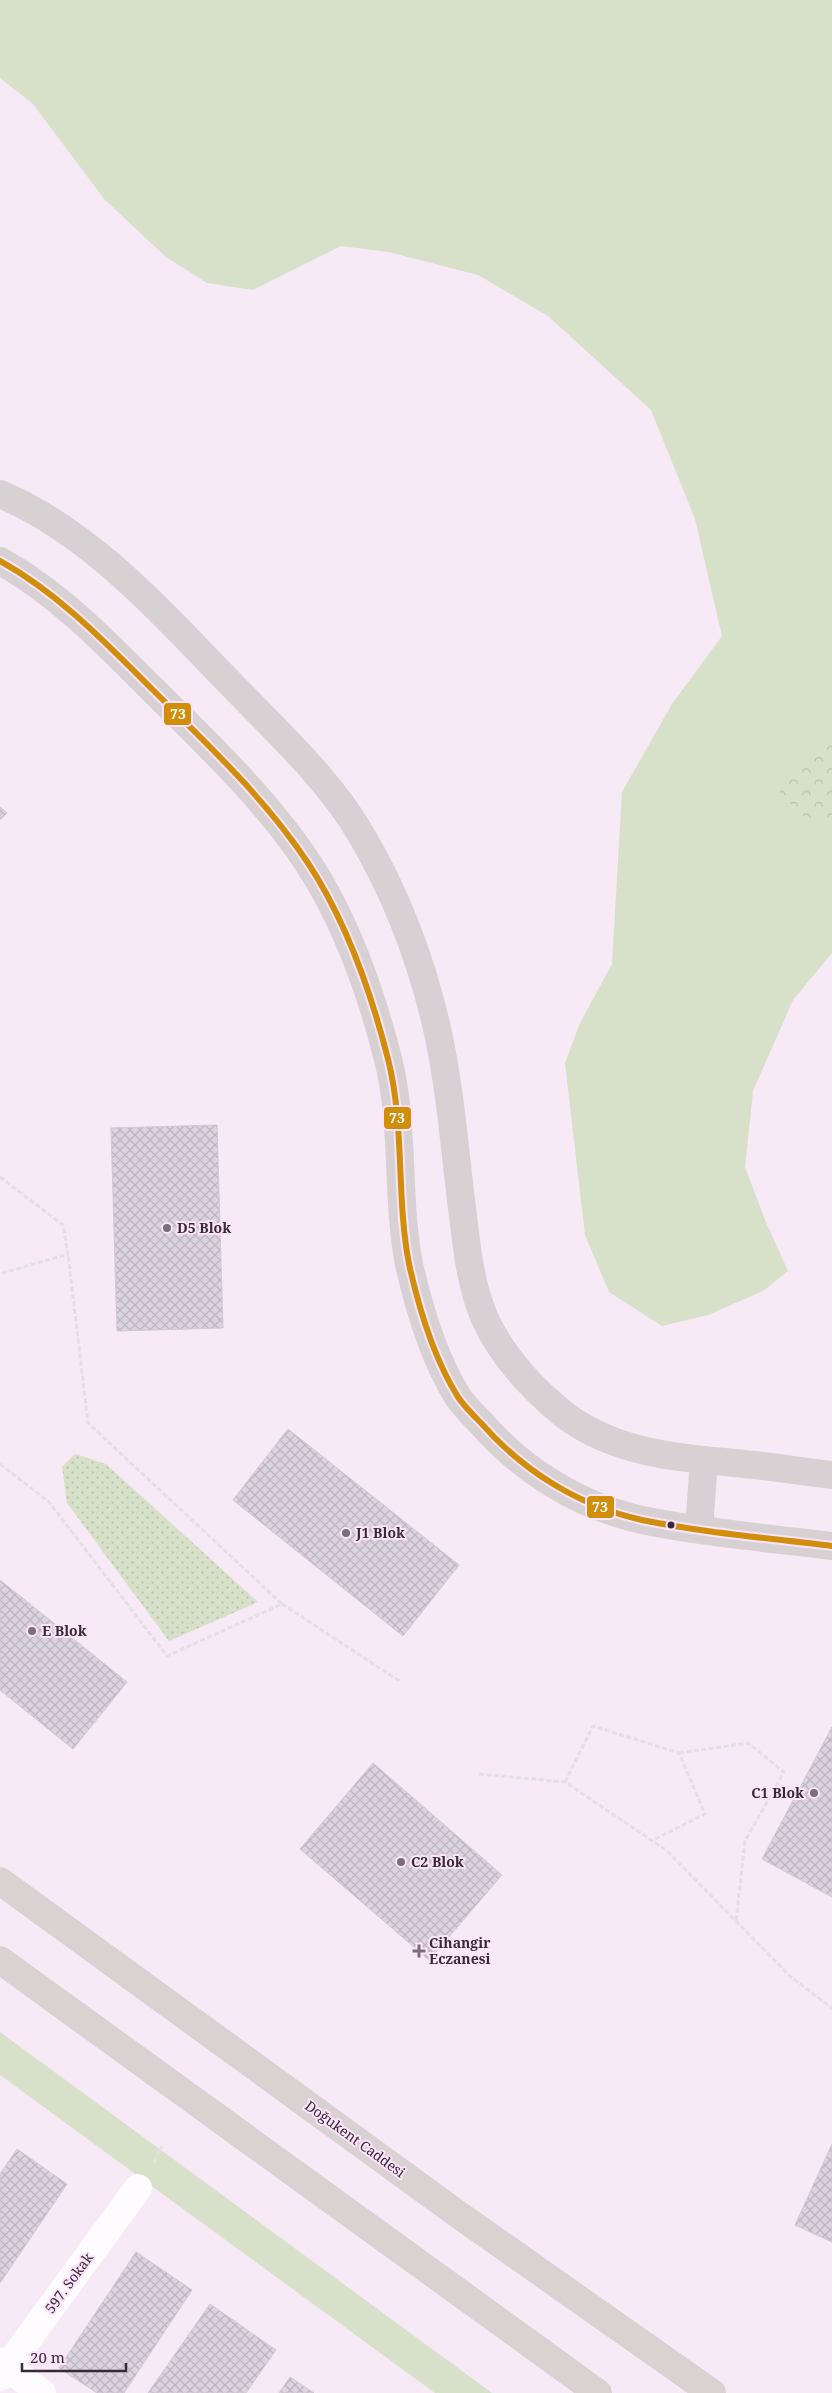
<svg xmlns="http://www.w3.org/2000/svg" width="832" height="2393" viewBox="0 0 832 2393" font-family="'Noto Serif',serif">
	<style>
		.grass { fill: #d7e0c8 }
		.forest { fill: url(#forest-crowns) }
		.park { fill: url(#park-dots) }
		.building { fill: url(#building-cross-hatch); stroke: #d0c9d4 }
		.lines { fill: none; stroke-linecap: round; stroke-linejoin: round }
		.path { stroke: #e3dfe2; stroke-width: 3; stroke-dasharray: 5 2.5; stroke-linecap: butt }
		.minor { stroke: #fefcfe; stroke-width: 28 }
		.secondary { stroke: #d7d1d4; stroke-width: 28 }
		.primary { stroke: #dad1d2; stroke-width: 28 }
		.bus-1-casing { stroke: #fde3fc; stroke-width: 10 }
		.bus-1 { stroke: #d08e0b; stroke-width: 6 }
		.poi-dot { fill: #796e79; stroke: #fde3fc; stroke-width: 2 }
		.bus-dot { fill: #352c35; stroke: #fde3fc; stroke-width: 2 }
		.labels { text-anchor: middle; stroke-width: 4; stroke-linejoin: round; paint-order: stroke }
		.poi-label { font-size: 14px; font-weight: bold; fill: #352c35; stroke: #fde3fc; text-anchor: start }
		.street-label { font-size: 14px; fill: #352c35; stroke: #fde3fc }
		.line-badge { stroke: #fde3fc; stroke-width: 2 }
		.badge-label { font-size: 14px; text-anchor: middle; font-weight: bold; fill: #fff }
	</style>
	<defs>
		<pattern id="forest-crowns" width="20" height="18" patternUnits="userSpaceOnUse" patternTransform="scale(1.25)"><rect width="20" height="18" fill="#d7e0c8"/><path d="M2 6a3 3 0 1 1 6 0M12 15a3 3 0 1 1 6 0" fill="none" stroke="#b9c0ac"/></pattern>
		<pattern id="park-dots" width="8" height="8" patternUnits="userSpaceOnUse" patternTransform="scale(1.25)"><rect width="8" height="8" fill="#d7e0c8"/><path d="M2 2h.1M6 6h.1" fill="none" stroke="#b9c0ac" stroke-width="1.8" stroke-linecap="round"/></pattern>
		<pattern id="building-cross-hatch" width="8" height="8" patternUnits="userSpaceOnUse" patternTransform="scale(1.25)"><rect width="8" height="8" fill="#dbd3e0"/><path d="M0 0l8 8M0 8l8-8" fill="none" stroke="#bdb5c1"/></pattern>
	</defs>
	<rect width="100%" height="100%" fill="#f7e9f6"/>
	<g class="grass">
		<path d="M 0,0 L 832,0 L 832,745 L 803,754 L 810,821 L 832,816 L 832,953 L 793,1000 L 753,1091 L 745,1167 L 765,1220 L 788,1271 L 763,1291 L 708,1315 L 662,1326 L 609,1292 L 585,1235 L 565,1063 L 580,1023 L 612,964 L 622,792 L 672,704 L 722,636 L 695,519 L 651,410 L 548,316 L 478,275 L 389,252 L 341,246 L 253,290 L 207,283 L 166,257 L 105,200 L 33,104 L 0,78 Z"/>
		<path d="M 0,2032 L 492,2393 L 435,2393 L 0,2075 Z"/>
	</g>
	<path class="forest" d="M 832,745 L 832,816 L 810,822 L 779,793 L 803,754 Z"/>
	<path class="park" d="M 75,1454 L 106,1464 L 258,1602 L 169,1641 L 67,1503 L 62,1467 Z"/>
	<g class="building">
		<path d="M 0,807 L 7,813 L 0,820 Z"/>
		<path d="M 217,1125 L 223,1328 L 117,1331 L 111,1128 Z"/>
		<path d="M 288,1429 L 459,1565 L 403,1636 L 233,1500 Z"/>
		<path d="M 0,1580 L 127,1682 L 73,1749 L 0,1690 Z"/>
		<path d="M 832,1727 L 832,1897 L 762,1859 Z"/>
		<path d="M 373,1763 L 502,1875 L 429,1960 L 300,1849 Z"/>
		<path d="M 832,2144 L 832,2242 L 795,2225 Z"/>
		<path d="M 17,2149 L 67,2184 L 0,2283 L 0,2174 Z"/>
		<path d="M 136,2252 L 192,2290 L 124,2393 L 97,2393 L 59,2368 Z"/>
		<path d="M 210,2304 L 276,2350 L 246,2393 L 148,2393 Z"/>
		<path d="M 290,2377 L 314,2393 L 279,2393 Z"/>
	</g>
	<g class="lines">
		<g class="path">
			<path d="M 0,1177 L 63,1225 L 68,1254 L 0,1274"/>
			<path d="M 0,1464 L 49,1502 L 167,1656 L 282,1604 L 88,1423 L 68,1254"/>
			<path d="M 282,1604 L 401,1682"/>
			<path d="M 679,1753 L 748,1743 L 784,1772 L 745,1841 L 736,1921"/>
			<path d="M 479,1774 L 565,1782 L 666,1850 L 791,1977 L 832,2008"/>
			<path d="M 565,1782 L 593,1726 L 679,1753 L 705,1814 L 653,1840"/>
			<path d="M 154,2162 L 162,2146"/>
		</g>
		<g class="minor">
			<path d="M 0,2362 L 42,2393"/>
			<path d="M 0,2377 L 138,2188"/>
		</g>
		<g class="secondary">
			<path d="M 0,494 C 94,534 163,615 233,686 C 278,733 329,779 362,836 C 397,896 423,965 438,1033 C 451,1093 455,1155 463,1216 C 467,1250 471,1287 485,1319 C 501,1353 527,1383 555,1407 C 610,1456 685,1458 755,1465 C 781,1468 806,1472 832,1475"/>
			<path d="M 0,561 C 58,593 105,642 152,689 C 206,743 265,798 308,863 C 346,921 371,992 388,1059 C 405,1126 396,1197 409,1264 C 419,1309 433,1357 458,1397 C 464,1406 473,1415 481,1423 C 523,1471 579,1506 642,1520 C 705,1533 769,1538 832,1546"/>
			<path d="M 699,1529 L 704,1460"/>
		</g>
		<g class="primary">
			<path d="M 0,1881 L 459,2215 L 712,2393"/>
			<path d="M 0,1960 L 598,2393"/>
		</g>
		<defs>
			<path id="bus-1" d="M 0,561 C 58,593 105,642 152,689 C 206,743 265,798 308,863 C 346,921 371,992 388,1059 C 405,1126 396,1197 409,1264 C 419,1309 433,1357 458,1397 C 464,1406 473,1415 481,1423 C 523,1471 579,1506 642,1520 C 705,1533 769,1538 832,1546"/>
		</defs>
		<use href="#bus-1" class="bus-1-casing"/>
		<use href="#bus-1" class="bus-1"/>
	</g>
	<g class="poi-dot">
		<circle cx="167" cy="1228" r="5"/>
		<circle cx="346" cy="1533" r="5"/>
		<circle cx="32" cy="1631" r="5"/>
		<circle cx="814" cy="1793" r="5"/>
		<circle cx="401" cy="1862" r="5"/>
		<path d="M416.5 1943.5h5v5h5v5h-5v5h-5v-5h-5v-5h5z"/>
	</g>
	<circle class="bus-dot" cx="671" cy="1525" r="4.5"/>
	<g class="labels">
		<g class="poi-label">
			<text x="177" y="1233">D5 Blok</text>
			<text x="356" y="1538">J1 Blok</text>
			<text x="42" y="1636">E Blok</text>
			<text x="804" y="1798" text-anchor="end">C1 Blok</text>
			<text x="411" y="1867">C2 Blok</text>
			<text x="429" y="1948">Cihangir<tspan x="429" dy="16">Eczanesi</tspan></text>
		</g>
		<g class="street-label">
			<text transform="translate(355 2139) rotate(36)" y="5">Doğukent Caddesi</text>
			<text transform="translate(69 2283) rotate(-54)" y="5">597. Sokak</text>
		</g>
	</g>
	<g class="line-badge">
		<rect x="163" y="702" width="29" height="24" rx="5" fill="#d08e0b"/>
		<rect x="383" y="1106" width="29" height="24" rx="5" fill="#d08e0b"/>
		<rect x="586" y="1495" width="29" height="24" rx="5" fill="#d08e0b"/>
	</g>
	<g class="badge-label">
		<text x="178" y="719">73</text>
		<text x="397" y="1123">73</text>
		<text x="600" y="1512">73</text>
	</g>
	<path d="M22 2363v8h104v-8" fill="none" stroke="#352c35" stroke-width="2.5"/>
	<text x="30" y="2363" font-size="15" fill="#352c35" stroke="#fde3fc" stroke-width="4" paint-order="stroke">20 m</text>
</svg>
